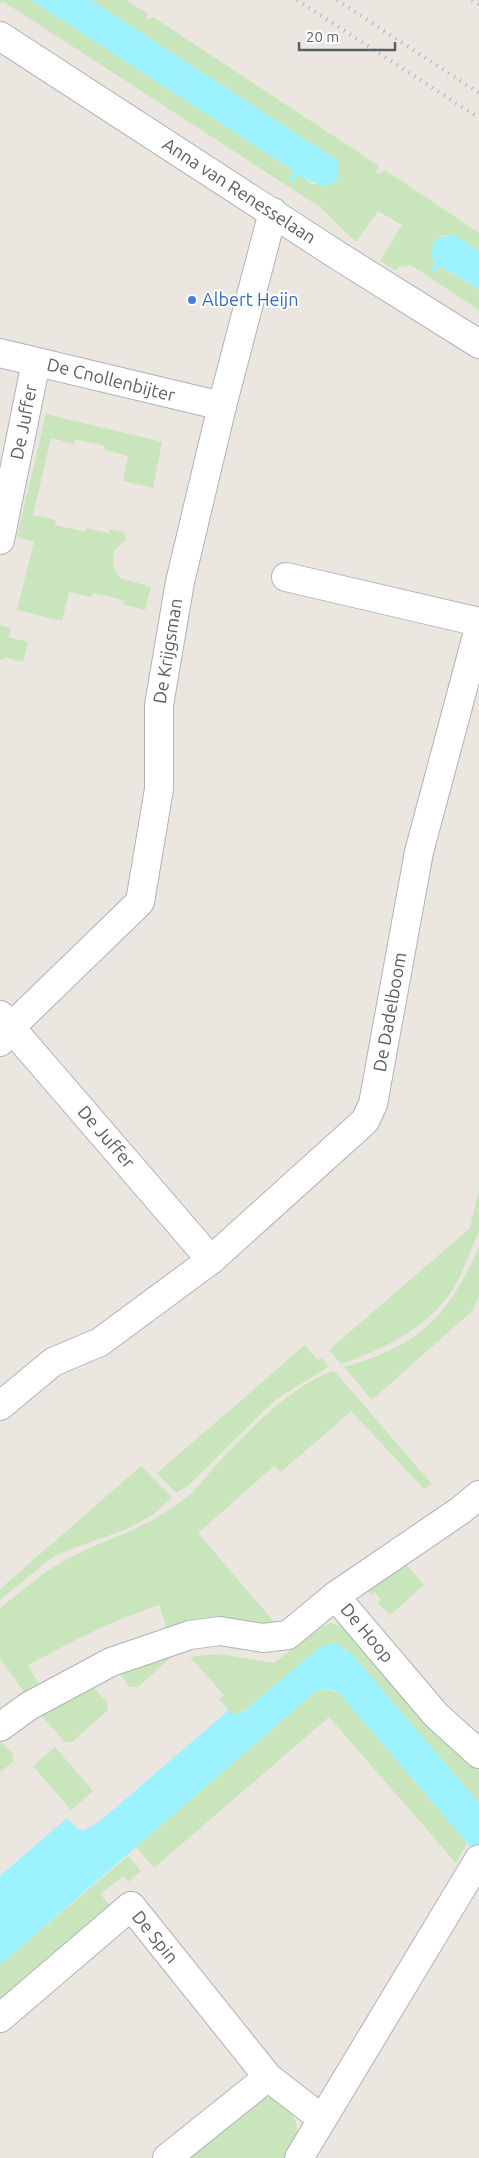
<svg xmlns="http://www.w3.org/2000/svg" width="479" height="2158" viewBox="0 0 479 2158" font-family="Ubuntu,sans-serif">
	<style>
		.green { fill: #c8e5bb }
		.water { fill: #9df2ff }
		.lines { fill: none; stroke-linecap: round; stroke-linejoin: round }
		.minor-casing { stroke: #aeb3b6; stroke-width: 30 }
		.tertiary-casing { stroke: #aeb3b6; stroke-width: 30 }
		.minor { stroke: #fff; stroke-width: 28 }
		.tertiary { stroke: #fff; stroke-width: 28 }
		.rail { stroke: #afb0b1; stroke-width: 4; stroke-dasharray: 1 6; stroke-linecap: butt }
		.shop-dot { fill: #3f7fe0; stroke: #fff; stroke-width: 2 }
		.labels { text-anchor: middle; stroke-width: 4; stroke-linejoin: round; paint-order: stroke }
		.street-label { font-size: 18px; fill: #595f61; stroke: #fff }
		.shop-label { font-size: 18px; fill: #366cbe; stroke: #fff; text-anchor: start }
	</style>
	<rect width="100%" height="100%" fill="#ece6e0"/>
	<g class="green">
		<path d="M 0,0 L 31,0 L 294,171 L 288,179 L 293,182 L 298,175 L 312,184 L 333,183 L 337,176 L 337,160 L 91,0 L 126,0 L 148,14 L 146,20 L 153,17 L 379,166 L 375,172 L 379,174 L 385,170 L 479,233 L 479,251 L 453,234 L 441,236 L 438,266 L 479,289 L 479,310 L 411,265 L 399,267 L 396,271 L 380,261 L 402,225 L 378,211 L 356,242 L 320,207 L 4,2 L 0,3 Z"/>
		<path d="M 46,414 L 162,442 L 153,488 L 123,481 L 128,456 L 105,450 L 105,446 L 75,439 L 74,444 L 51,438 L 33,515 L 56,520 L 55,525 L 86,532 L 87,528 L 109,533 L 110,529 L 124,532 L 126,539 L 114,551 L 113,566 L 120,578 L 151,587 L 145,610 L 123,604 L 124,600 L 93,593 L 92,597 L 69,592 L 62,621 L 17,610 L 34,542 L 17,537 Z"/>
		<path d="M 0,625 L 11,628 L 8,637 L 28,642 L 23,662 L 5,657 L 4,660 L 0,659 Z"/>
		<path d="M 479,1189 L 479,1230 L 477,1236 C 470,1251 465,1267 457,1282 C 433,1326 386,1348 341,1364 L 329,1350 L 470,1228 Z"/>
		<path d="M 479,1247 L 479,1295 L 473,1310 L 372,1400 L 344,1367 C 419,1346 448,1317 479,1247 Z"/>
		<path d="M 305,1345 L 318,1360 L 321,1358 L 328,1366 L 325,1369 L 275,1400 L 190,1484 L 176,1493 L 157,1473 Z"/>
		<path d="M 334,1371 L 432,1484 L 424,1489 L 351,1411 L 281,1472 L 274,1466 L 198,1533 L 274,1622 L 269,1627 C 233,1619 203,1616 167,1628 L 159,1605 C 113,1620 71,1642 28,1665 L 40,1686 L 25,1693 L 0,1658 L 0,1608 C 23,1590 45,1570 71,1557 C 117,1534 153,1527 194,1491 C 203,1482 210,1471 219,1462 C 246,1433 295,1382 334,1371 Z"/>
		<path d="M 141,1466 L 172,1497 L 154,1514 L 127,1529 L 71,1549 L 51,1558 L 0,1600 L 0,1589 Z"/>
		<path d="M 399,1556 L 424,1585 L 390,1615 L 378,1603 L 381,1599 L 375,1592 L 372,1595 L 366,1588 Z"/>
		<path d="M 331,1623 L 345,1627 L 434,1726 L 479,1768 L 479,1803 L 345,1648 L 238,1714 L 233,1715 L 219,1699 L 224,1695 L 190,1657 L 219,1654 L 274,1663 L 317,1629 Z"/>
		<path d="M 177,1652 L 138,1687 L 130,1687 L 118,1672 Z"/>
		<path d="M 92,1685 L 108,1704 L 107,1711 L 72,1742 L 65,1742 L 40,1714 Z"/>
		<path d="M 322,1689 L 339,1693 L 467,1843 L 456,1863 L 329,1717 L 154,1868 L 136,1847 L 314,1693 Z"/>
		<path d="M 0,1741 L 13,1754 L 13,1762 L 0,1772 Z"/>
		<path d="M 55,1747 L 93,1791 L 71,1810 L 33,1766 Z"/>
		<path d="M 128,1856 L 141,1871 L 128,1882 L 123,1876 L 100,1894 L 110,1906 L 0,2001 L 0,1965 Z"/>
		<path d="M 262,2097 C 282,2096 300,2117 297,2137 C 295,2144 289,2152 286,2158 L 187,2158 Z"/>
	</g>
	<g class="water">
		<path d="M 31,0 L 91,0 L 337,160 C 345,196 317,186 298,175 L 293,182 L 288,179 L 294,171 Z"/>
		<path d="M 453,234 L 479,251 L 479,289 L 439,266 L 434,273 L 430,270 L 435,264 L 431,253 L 435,240 Z"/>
		<path d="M 327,1644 L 337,1644 L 351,1653 L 479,1803 L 479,1857 L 339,1693 L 330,1689 L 322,1689 L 314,1693 L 0,1965 L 0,1876 L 67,1818 L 75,1827 L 83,1831 L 100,1821 L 229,1710 L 233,1715 L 243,1712 L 318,1649 Z"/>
	</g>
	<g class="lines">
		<defs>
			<g id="minor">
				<path d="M 0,353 L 222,406"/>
				<path d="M 0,540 L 36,362"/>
				<path d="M 286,577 L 479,622"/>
				<path d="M 0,1015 L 211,1260"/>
				<path d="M 0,1042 L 11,1027 L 140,902 L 159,789 L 159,705 L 180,582 L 222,406 L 273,212"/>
				<path d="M 0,1406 L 53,1362 L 100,1342 L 211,1260 L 365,1121 L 373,1104 L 419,852 L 479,628"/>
				<path d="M 479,1495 L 461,1510 L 335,1596 L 436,1715 L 479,1754"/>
				<path d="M 0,1727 L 29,1706 L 111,1662 L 190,1635 L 220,1631 L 263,1638 L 288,1635 L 335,1596"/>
				<path d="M 0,2018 L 131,1906 L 268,2077 L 321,2118"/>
				<path d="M 167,2158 L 268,2077"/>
				<path d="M 299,2158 L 479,1859"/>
			</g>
			<path id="tertiary" d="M 0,36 L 337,255 L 479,344"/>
		</defs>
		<use href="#minor" class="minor-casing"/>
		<use href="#tertiary" class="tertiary-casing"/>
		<use href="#minor" class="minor"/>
		<use href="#tertiary" class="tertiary"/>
		<g class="rail">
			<path d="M 297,0 L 479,118"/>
			<path d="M 337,0 L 479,93"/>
			<path d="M 472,0 L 479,4"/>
		</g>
	</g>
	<circle class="shop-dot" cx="192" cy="300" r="5"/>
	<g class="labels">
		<g class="street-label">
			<text transform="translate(239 191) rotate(33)" y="6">Anna van Renesselaan</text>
			<text transform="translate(111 380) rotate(14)" y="6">De Cnollenbijter</text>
			<text transform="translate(24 422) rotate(-79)" y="6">De Juffer</text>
			<text transform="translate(168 651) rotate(-81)" y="6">De Krijgsman</text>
			<text transform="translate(390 1012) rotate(-80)" y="6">De Dadelboom</text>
			<text transform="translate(106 1137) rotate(49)" y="6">De Juffer</text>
			<text transform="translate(367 1633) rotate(50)" y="6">De Hoop</text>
			<text transform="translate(155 1937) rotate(51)" y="6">De Spin</text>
		</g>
		<g class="shop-label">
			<text x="202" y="306">Albert Heijn</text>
		</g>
	</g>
	<path d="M299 42v8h96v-8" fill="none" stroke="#595f61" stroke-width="2.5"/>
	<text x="306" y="42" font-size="15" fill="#595f61" stroke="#ffffff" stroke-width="4" paint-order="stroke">20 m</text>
</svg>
